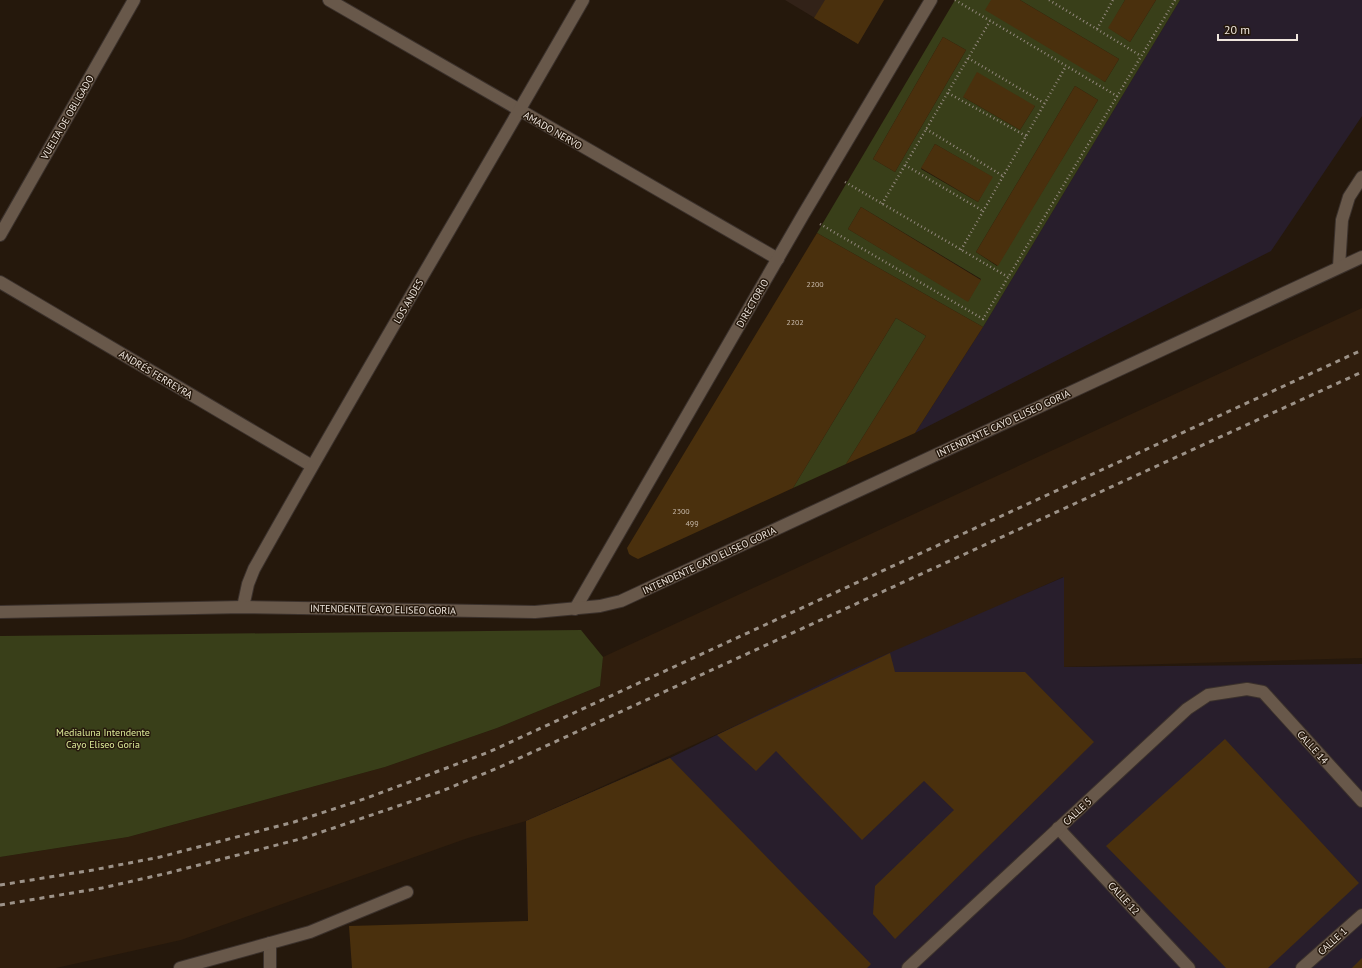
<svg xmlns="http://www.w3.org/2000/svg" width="1362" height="968" viewBox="0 0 1362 968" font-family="'PT Sans',sans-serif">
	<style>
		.built { fill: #301e0d }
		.industrial { fill: #281e2c }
		.education { fill: #322218 }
		.green { fill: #393f19; fill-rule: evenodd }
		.building { fill: #4a300d }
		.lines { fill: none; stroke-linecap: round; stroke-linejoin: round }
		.service-casing { stroke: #3b312c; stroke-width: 14 }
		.minor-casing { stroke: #3b312c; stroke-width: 14 }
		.path { stroke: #93887e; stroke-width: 2.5; stroke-dasharray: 1 3; stroke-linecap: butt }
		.service { stroke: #68584a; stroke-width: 12 }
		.minor { stroke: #68584a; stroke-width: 12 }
		.rail { stroke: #9c9288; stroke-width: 3; stroke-dasharray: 5 5; stroke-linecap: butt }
		.labels { text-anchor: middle; stroke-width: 3; stroke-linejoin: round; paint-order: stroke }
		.number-label { font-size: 8px; fill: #c6b8aa }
		.street-label { font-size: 10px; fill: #efe6de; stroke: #25180c }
		.park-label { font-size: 10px; fill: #deec9a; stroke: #25180c }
	</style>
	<rect width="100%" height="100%" fill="#25180c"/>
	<path class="built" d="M 1362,308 L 1362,658 L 1063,667 L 1063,577 L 526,821 L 468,838 L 181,940 L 56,968 L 0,968 L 0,857 L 128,837 L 385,767 L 497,728 L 600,686 L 603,657 Z"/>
	<g class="industrial">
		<path d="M 1180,0 L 1362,0 L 1362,116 L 1271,251 L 915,433 L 983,327 Z"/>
		<path d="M 1064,577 L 1064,667 L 1362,664 L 1362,968 L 529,968 L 526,821 L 670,758 L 843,673 Z"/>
	</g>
	<path class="education" d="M 785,0 L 884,0 L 858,44 Z"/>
	<g class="green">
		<path d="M 955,0 L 991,0 L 1105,82 L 1119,59 L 1020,0 L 1125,0 L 1109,28 L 1130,42 L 1156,0 L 1180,0 L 983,327 L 817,233 ZM 943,37 L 966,50 L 895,172 L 873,159 ZM 1075,86 L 1098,100 L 997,266 L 976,252 ZM 963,97 L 1035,106 L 1020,130 ZM 935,144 L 992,177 L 978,202 L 921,169 ZM 861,207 L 981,279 L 968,301 L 848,229 Z"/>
		<path d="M 896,318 L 926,336 L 846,464 L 793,488 Z"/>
		<path d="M 581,630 L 603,657 L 600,686 L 497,728 L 385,767 L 128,837 L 0,857 L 0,636 Z"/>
	</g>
	<g class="building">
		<path d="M 825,0 L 884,0 L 858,44 L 814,18 Z"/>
		<path d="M 991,0 L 1020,0 L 1119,59 L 1105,82 L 985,10 Z"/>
		<path d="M 1125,0 L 1156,0 L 1130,42 L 1108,28 Z"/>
		<path d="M 943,37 L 966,50 L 895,172 L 873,159 Z"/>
		<path d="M 977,72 L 1035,106 L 1020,130 L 963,97 Z"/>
		<path d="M 1075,86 L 1098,100 L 998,266 L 976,252 Z"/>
		<path d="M 935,144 L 993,177 L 978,202 L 921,168 Z"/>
		<path d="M 861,207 L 981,280 L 968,302 L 848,229 Z"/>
		<path d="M 817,233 L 983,327 L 915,433 L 846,464 L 926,336 L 896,318 L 793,488 L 638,559 L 632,556 L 629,554 L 627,548 Z"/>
		<path d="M 890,653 L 895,672 L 1025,672 L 1094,742 L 895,939 L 873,914 L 875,886 L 954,810 L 924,781 L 862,840 L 776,751 L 756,771 L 717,735 Z"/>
		<path d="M 1225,739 L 1359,883 L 1268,968 L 1226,968 L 1106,846 Z"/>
		<path d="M 670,758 L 871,964 L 867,968 L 352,968 L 349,926 L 528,921 L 526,821 Z"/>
		<path d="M 1362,958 L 1362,968 L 1352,968 Z"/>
	</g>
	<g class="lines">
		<defs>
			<g id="service">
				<path d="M 1058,828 L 1189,968"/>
				<path d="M 270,943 L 270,968"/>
				<path d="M 180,968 L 310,932 L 407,892"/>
				<path d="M 908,968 L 1187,709 L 1208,695 L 1247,689 L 1263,692 L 1362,801"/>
				<path d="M 1302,968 L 1362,915"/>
			</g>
			<g id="minor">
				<path d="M 329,0 L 778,259"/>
				<path d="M 0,235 L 134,0"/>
				<path d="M 1339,267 L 1342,220 L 1349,197 L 1362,177"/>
				<path d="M 0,282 L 312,466"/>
				<path d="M 243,607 L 248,584 L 254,569 C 361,378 474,190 583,0"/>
				<path d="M 575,609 L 803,215 L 931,0"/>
				<path d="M 0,612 L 243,607 L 535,612 L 600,606 L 621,601 L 1362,257"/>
			</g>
		</defs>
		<use href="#service" class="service-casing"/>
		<use href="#minor" class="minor-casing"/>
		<g class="path">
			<path d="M 955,0 L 1117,96"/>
			<path d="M 1049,0 L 1141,56"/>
			<path d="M 1097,29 L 1113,0"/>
			<path d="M 968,58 L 1044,103"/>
			<path d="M 948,93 L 1026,136"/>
			<path d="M 926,129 L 1003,176"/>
			<path d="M 905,165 L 983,211"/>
			<path d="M 845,182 L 1008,277"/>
			<path d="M 882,204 L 990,21"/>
			<path d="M 820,224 L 983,319 L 1175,0"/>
			<path d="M 961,250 L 1066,66"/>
		</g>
		<use href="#service" class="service"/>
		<use href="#minor" class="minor"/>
		<g class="rail">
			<path d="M 0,885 L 93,870 L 160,857 L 294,822 L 367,798 L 489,752 L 1362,350"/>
			<path d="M 0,905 L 102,888 L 168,873 L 304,838 L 442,791 L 500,767 L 1362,372"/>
		</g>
	</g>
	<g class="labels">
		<g class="number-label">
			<text x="815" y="287">2200</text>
			<text x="795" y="325">2202</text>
			<text x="681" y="514">2300</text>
			<text x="692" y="526">499</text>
		</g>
		<g class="street-label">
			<text transform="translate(67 117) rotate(-60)" y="4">VUELTA DE OBLIGADO</text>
			<text transform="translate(553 130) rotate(30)" y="4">AMADO NERVO</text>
			<text transform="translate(408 301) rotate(-60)" y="4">LOS ANDES</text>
			<text transform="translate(752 303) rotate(-60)" y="4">DIRECTORIO</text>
			<text transform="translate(156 374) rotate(31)" y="4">ANDRÉS FERREYRA</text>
			<text transform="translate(1003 423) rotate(-25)" y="4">INTENDENTE CAYO ELISEO GORIA</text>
			<text transform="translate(709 560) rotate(-25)" y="4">INTENDENTE CAYO ELISEO GORIA</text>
			<text transform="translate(383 609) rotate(1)" y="4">INTENDENTE CAYO ELISEO GORIA</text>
			<text transform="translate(1313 747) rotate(48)" y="4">CALLE 14</text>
			<text transform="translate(1077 811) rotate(-43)" y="4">CALLE 5</text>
			<text transform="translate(1124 898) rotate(47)" y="4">CALLE 12</text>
			<text transform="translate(1332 941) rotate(-42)" y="4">CALLE 1</text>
		</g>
		<g class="park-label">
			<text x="103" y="736">Medialuna Intendente<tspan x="103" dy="12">Cayo Eliseo Goria</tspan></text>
		</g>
	</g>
	<path d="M1218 34v6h79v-6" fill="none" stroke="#efe6de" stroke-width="2"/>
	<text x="1224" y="34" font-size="12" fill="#efe6de" stroke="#25180c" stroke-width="3" paint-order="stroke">20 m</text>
</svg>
